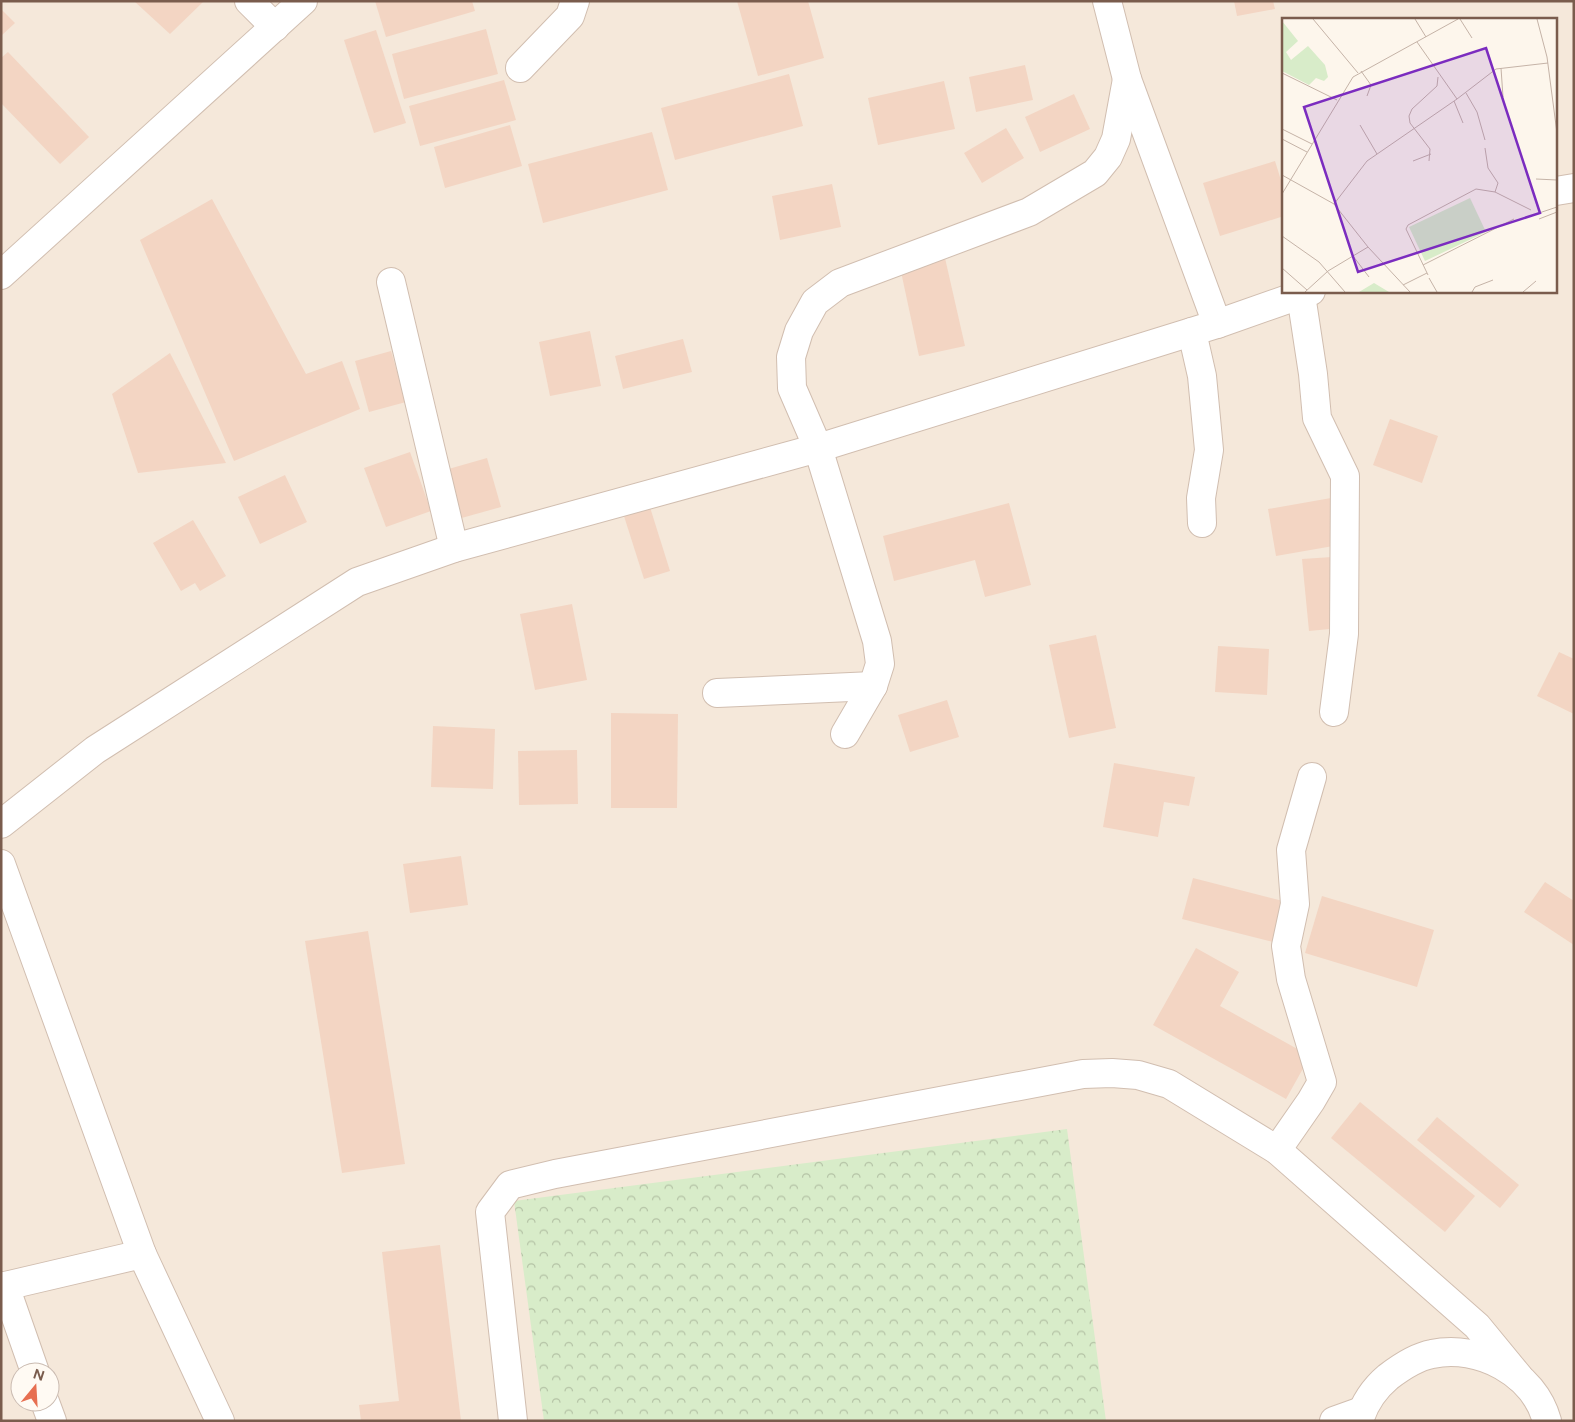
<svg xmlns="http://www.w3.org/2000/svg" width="1575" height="1422" viewBox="0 0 1575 1422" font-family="Figtree,sans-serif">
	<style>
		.residential { fill: #f5e8da; fill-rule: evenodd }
		.park { fill: url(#park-crowns) }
		.building { fill: #f3d5c3 }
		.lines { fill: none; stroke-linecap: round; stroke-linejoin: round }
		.minor-casing { stroke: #d1beb0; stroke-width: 30 }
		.minor { stroke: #fff; stroke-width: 28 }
		.inset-road { fill: none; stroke: #c5b3a7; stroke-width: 1 }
		.view { fill: #7b2cbf; fill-opacity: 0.15; stroke: #7b2cbf; stroke-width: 2.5 }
		.inset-edge { fill: none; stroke: #7a5c4d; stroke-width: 2.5 }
	</style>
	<defs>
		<pattern id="park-crowns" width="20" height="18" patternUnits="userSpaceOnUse" patternTransform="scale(1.25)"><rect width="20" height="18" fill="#d8ecc9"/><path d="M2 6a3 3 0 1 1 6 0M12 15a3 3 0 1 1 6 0" fill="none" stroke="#b4c2a5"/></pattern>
	</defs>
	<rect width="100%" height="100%" fill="#fdf6ec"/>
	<path class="residential" d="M 1,1 L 1574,1 L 1574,1421 L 1,1421 ZM 1284,19 L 1556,19 L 1556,291 L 1284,291 ZM 20,1372 L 50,1372 L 50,1402 L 20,1402 Z"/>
	<path class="park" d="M 1067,1129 L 1106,1421 L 544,1421 L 514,1201 Z"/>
	<g class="building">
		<path d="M 134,1 L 204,1 L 170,34 Z"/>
		<path d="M 375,1 L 472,1 L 475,11 L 386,37 Z"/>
		<path d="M 737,1 L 808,1 L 824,58 L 758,76 Z"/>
		<path d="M 1234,1 L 1273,1 L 1275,9 L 1237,16 Z"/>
		<path d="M 1,9 L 15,23 L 1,36 Z"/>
		<path d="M 486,29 L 498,74 L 404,99 L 392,54 Z"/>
		<path d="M 376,30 L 406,123 L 374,133 L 344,40 Z"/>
		<path d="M 8,52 L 89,137 L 60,164 L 1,103 L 1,58 Z"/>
		<path d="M 1025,65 L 1033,100 L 976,112 L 969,77 Z"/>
		<path d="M 789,74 L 803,126 L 675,160 L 661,108 Z"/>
		<path d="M 504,80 L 516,120 L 420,146 L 409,106 Z"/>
		<path d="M 944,81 L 955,129 L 878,145 L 868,98 Z"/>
		<path d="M 1074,94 L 1090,129 L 1040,152 L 1025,117 Z"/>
		<path d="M 510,125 L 522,166 L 445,188 L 434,147 Z"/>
		<path d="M 1006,128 L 1024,158 L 982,183 L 964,153 Z"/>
		<path d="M 652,132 L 668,190 L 543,223 L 528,164 Z"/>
		<path d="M 1275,161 L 1284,190 L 1284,216 L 1220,236 L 1203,183 Z"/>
		<path d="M 832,184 L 841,227 L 780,240 L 772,196 Z"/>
		<path d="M 212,199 L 306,374 L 342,361 L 360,409 L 234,461 L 140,240 Z"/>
		<path d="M 945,258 L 965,346 L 919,356 L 900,267 Z"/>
		<path d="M 590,331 L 601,386 L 550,396 L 539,342 Z"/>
		<path d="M 683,339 L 692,372 L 623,389 L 615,356 Z"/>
		<path d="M 391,351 L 406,402 L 369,412 L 355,361 Z"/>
		<path d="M 170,353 L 226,463 L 138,473 L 112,394 Z"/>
		<path d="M 1390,419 L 1438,436 L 1422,483 L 1373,465 Z"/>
		<path d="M 410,452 L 431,511 L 386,527 L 364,468 Z"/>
		<path d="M 487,458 L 501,507 L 458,519 L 445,470 Z"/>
		<path d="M 285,475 L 307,522 L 260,544 L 238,497 Z"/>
		<path d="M 1331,498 L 1339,545 L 1276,556 L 1268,509 Z"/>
		<path d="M 1009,503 L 1031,585 L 985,597 L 975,560 L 894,581 L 883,536 Z"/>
		<path d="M 649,504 L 670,571 L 644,579 L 623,513 Z"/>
		<path d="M 193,520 L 226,576 L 200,591 L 195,583 L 181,591 L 153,543 Z"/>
		<path d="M 1332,557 L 1340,628 L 1309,631 L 1302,559 Z"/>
		<path d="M 572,604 L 587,680 L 535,690 L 520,614 Z"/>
		<path d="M 1096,635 L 1116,728 L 1069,738 L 1049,645 Z"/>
		<path d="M 1218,646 L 1269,649 L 1267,695 L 1215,692 Z"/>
		<path d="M 1559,652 L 1574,659 L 1574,714 L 1537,696 Z"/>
		<path d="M 947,700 L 959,737 L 910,752 L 898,715 Z"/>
		<path d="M 611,713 L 678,714 L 677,808 L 611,808 Z"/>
		<path d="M 433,726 L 495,729 L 493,789 L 431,787 Z"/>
		<path d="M 577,750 L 578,804 L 519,805 L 518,751 Z"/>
		<path d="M 1114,763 L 1195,777 L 1189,806 L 1164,802 L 1158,837 L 1103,827 Z"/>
		<path d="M 461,856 L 468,905 L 410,913 L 403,864 Z"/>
		<path d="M 1193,878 L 1287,902 L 1277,943 L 1182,919 Z"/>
		<path d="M 1545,882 L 1574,901 L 1574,945 L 1524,912 Z"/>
		<path d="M 1322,896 L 1434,930 L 1417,987 L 1305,953 Z"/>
		<path d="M 368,931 L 405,1164 L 342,1173 L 305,941 Z"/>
		<path d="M 1196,948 L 1239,972 L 1220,1006 L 1310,1056 L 1286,1099 L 1153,1025 Z"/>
		<path d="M 1360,1102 L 1475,1196 L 1445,1232 L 1331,1138 Z"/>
		<path d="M 1437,1117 L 1519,1185 L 1500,1208 L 1417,1140 Z"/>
		<path d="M 440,1245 L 461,1421 L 361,1421 L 359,1405 L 399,1401 L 382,1252 Z"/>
	</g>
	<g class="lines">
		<defs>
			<g id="minor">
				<path d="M 249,1 L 275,27"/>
				<path d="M 1107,1 L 1127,79 L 1217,324 L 1311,291"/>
				<path d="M 520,68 L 570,16 L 575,1"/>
				<path d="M 1556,191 L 1574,188"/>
				<path d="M 1,275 L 303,1"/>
				<path d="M 391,282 L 454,548"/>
				<path d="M 1301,295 L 1313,374 L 1317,418 L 1345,476 L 1344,634 L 1334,712"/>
				<path d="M 1192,332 L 1202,376 L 1209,450 L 1201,498 L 1202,523"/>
				<path d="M 717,693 L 873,686"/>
				<path d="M 845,734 L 873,686 L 880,664 L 877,641 L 818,448 L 792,388 L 791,357 L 799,331 L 815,302 L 840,283 L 1029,212 L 1095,173 L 1108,157 L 1116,139 L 1127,79"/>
				<path d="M 1,824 L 95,750 L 357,582 L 454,548 L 818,448 L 1217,324"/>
				<path d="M 1,864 L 142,1254 L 220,1421"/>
				<path d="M 1277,1150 L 1311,1101 L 1322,1082 L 1291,979 L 1286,946 L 1295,904 L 1291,850 L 1312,777"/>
				<path d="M 5,1286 L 142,1254"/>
				<path d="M 1,1287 L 5,1286 L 35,1372"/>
				<path d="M 45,1402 L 52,1421"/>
				<path d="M 513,1421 L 490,1212 L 510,1185 L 555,1174 L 1083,1074 L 1112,1073 L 1138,1075 L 1169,1084 L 1277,1150 L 1477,1326 L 1519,1377"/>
				<path d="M 1334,1421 L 1362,1411"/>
				<path d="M 1359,1421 C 1364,1404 1375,1388 1388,1377 C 1401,1367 1416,1357 1432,1354 C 1479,1344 1534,1373 1547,1421"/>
			</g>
		</defs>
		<use href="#minor" class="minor-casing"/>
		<use href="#minor" class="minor"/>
	</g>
	<g transform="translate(1282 18)">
		<rect width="275" height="275" fill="#fdf6ec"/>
		<path d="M 0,3 L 16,23 L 4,34 L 9,42 L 26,28 L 43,47 L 46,59 L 42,63 L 34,60 L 27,67 L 0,53 ZM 92,265 L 107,274 L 77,274 Z" fill="#d8ecc9"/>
		<path d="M 188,180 L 204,214 L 143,243 L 127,209 Z" fill="#d8ecc9"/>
		<path class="inset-road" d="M 31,1 L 76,55M 133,1 L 144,19M 178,1 L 190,20M 255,1 L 265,39 L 275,115M 135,24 L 175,81 L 214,51 L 266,45M 219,50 L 221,79M 79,53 L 89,67 L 85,78M 0,55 L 55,82M 184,75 L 195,94 L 203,122M 172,83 L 181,105M 78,107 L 95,136M 0,111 L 30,126M 0,121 L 25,134M 203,130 L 206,150 L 216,165 L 213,174M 131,143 L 149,136M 147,143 L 148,131 L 128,105 L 127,98 L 130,91 L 155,68 L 156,59M 0,157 L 52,186 L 86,229 L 128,274M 254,161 L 275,162M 0,176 L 71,59 L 176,1M 52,186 L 85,143 L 175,81M 254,196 L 275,189M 257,201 L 275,194M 0,218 L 37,244 L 63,274M 71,238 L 86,229M 141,247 L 232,201M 0,250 L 25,272M 146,257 L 124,211 L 126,207 L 194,171 L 213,174 L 249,192M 147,260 L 155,274M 121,267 L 145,255M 23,274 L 46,253 L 71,238 L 87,259M 190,274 L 193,269 L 211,262M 241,274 L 254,263"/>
		<path class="view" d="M 204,30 L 258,195 L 76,254 L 22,89 Z"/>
		<rect width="275" height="275" class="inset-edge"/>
	</g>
	<rect width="1575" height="1422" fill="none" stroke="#7a5c4d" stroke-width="5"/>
	<g transform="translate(35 1387) rotate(18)"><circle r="24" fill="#fffaf3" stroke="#cabbb1"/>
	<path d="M0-4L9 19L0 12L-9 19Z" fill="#e76f51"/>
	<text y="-8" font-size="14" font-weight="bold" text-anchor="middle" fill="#7a5c4d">N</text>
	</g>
</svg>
